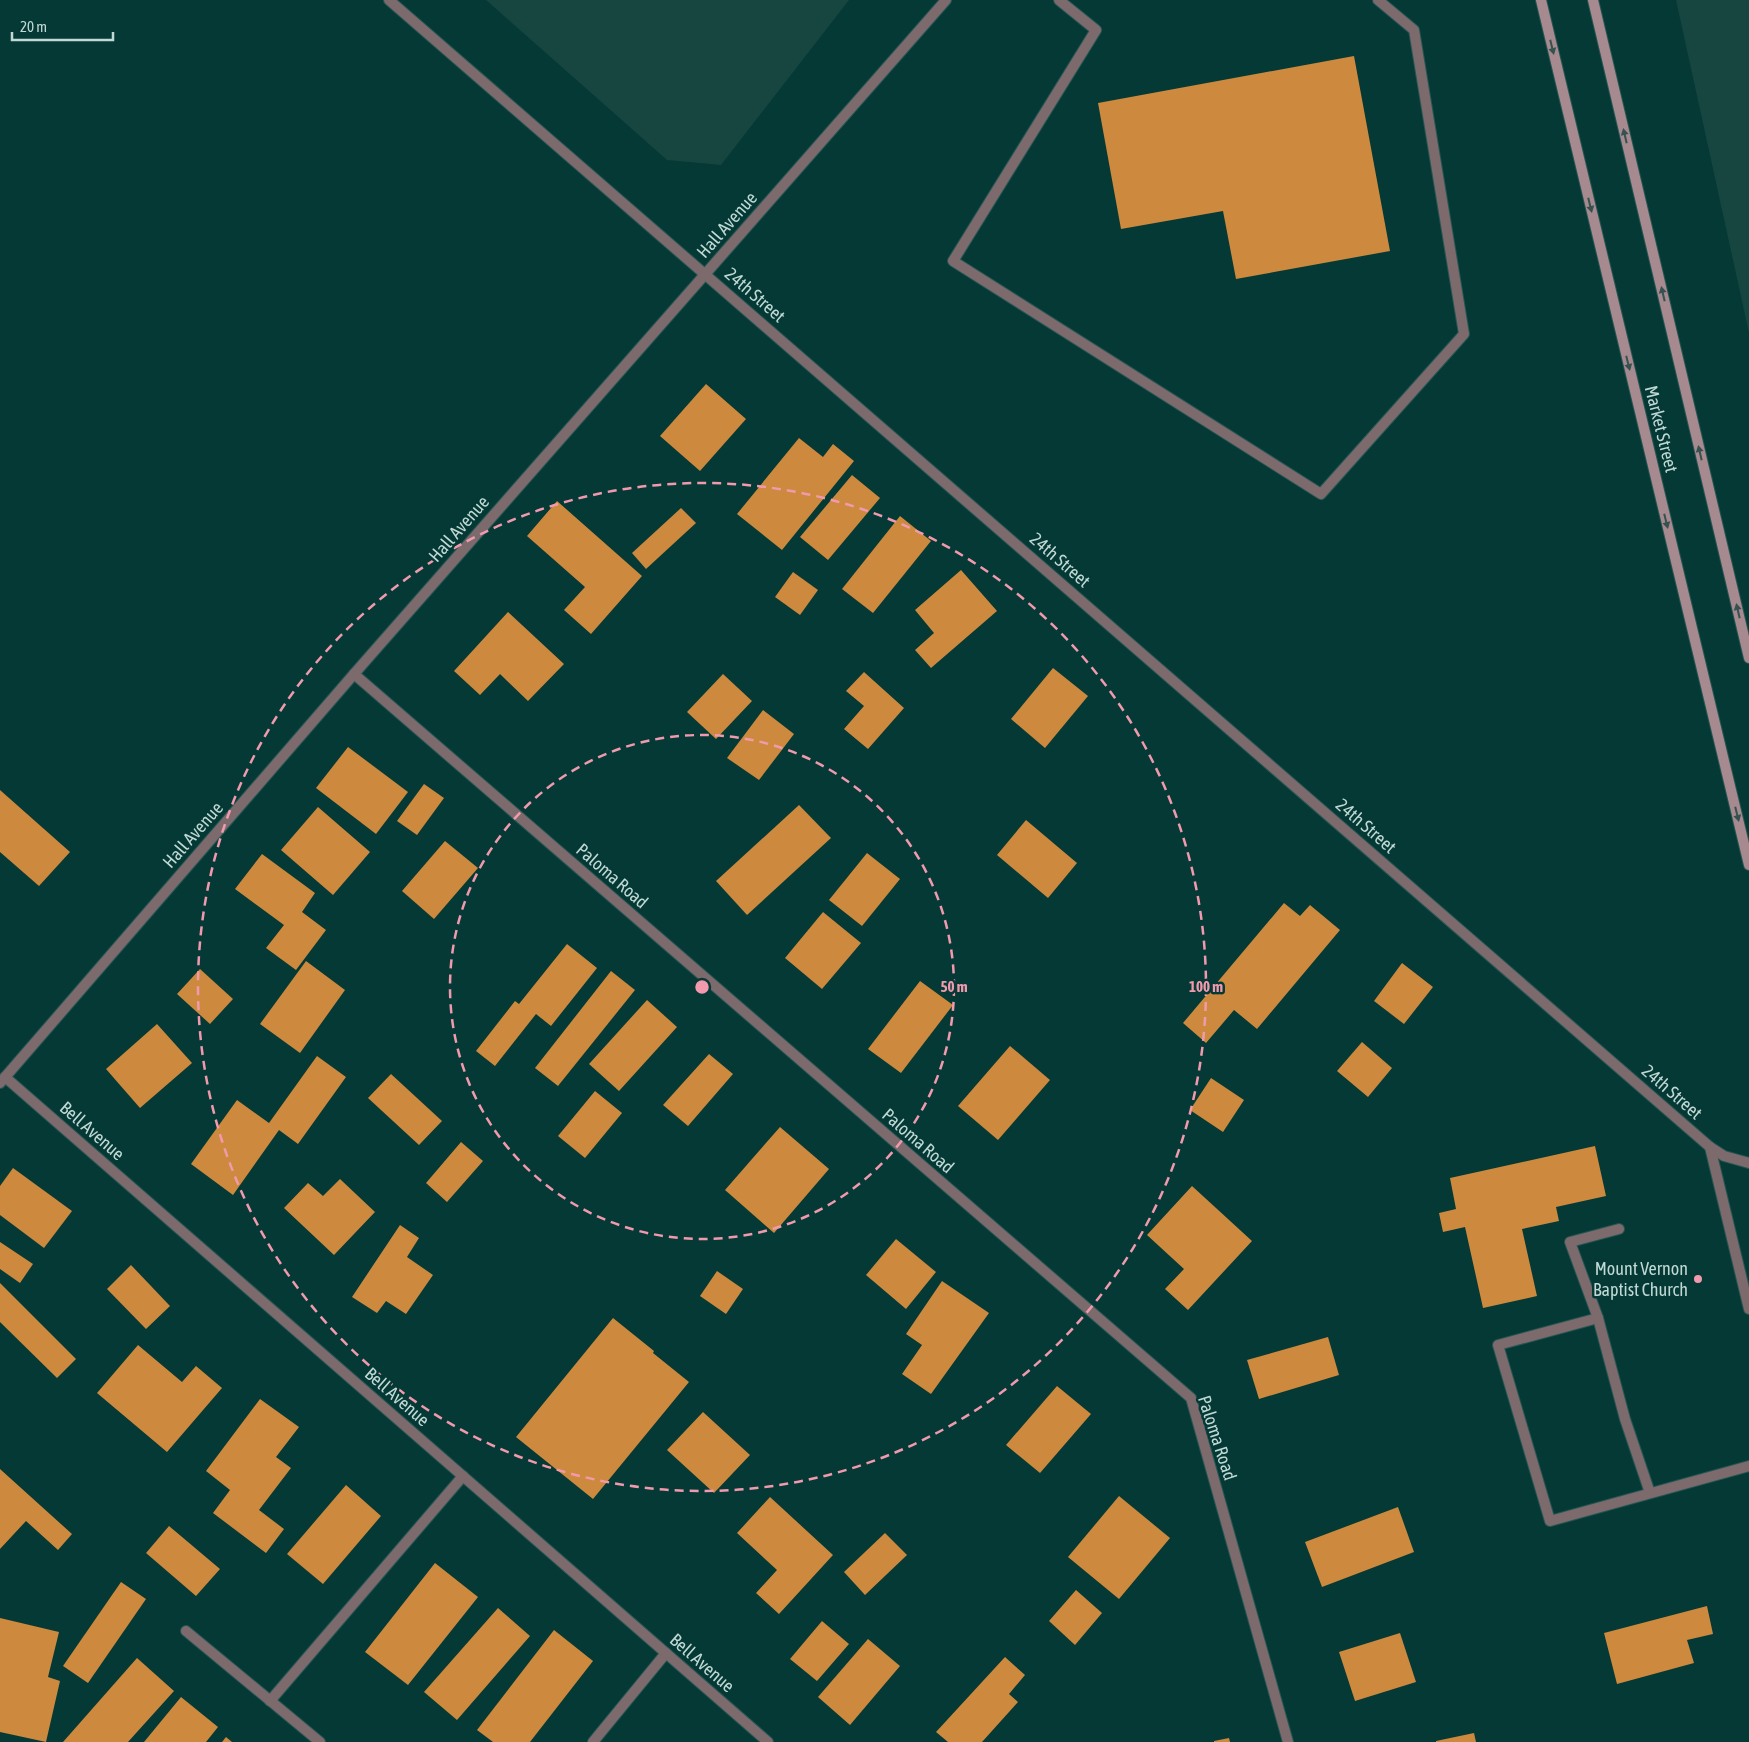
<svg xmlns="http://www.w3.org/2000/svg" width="1749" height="1742" viewBox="0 0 1749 1742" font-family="'Asap Condensed',sans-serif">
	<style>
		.built { fill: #174540 }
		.building { fill: #cd893d }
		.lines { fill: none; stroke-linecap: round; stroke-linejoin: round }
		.lane-casing { stroke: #275652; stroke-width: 12 }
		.street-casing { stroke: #275652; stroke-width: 12 }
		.secondary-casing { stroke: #275652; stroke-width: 12 }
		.lane { stroke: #7c6a6d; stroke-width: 10 }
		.street { stroke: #7c6a6d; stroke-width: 10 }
		.secondary { stroke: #a68a8f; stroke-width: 10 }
		.oneway { fill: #355150 }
		.ring { fill: none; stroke: #f29aad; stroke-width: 2.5; stroke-dasharray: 9 6 }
		.poi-dot { fill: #f29aad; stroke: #053935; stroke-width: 2 }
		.labels { text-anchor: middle; stroke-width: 5; stroke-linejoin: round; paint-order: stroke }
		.street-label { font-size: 18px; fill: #c1d9d5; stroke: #053935 }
		.poi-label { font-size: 18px; fill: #c1d9d5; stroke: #053935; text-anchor: end }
		.centre { fill: #f29aad; stroke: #053935; stroke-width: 2.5 }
		.ring-label { font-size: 15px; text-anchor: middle; font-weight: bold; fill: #f29aad; stroke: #053935; stroke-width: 5; stroke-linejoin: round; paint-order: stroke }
	</style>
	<rect width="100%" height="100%" fill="#053935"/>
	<g class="built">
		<path d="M 486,0 L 849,0 L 721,165 L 667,160 Z"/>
		<path d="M 1676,0 L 1749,0 L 1749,333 Z"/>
	</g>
	<g class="building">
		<path d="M 1354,56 L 1390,251 L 1236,279 L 1223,211 L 1121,229 L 1098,103 Z"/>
		<path d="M 706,384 L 746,419 L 700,471 L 660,436 Z"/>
		<path d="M 799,438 L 823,457 L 833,444 L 854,461 L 782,550 L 737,514 Z"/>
		<path d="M 852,475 L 880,498 L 828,560 L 800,537 Z"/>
		<path d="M 557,501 L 642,576 L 591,634 L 564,610 L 585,587 L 527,536 Z"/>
		<path d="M 681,508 L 696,523 L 646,569 L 632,553 Z"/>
		<path d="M 900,516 L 931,541 L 873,613 L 842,589 Z"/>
		<path d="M 961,570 L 997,611 L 931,668 L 915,650 L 934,633 L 915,610 Z"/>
		<path d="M 793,572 L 818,590 L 800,615 L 775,597 Z"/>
		<path d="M 508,612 L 564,664 L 528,701 L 500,674 L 480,695 L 454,671 Z"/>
		<path d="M 1053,668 L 1088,696 L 1045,748 L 1011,719 Z"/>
		<path d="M 864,672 L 904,708 L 868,749 L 844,729 L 864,706 L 846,691 Z"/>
		<path d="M 723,674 L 752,701 L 716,739 L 687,712 Z"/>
		<path d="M 763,710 L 794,734 L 759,780 L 727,758 Z"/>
		<path d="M 348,747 L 408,792 L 376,834 L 316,788 Z"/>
		<path d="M 424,784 L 444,798 L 417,835 L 397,821 Z"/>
		<path d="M 0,790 L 70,852 L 39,886 L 0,852 Z"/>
		<path d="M 799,805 L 831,838 L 747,915 L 716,881 Z"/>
		<path d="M 318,807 L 370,852 L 333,895 L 281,850 Z"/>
		<path d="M 1026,820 L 1077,863 L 1048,898 L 997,855 Z"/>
		<path d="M 445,841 L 478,868 L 434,919 L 402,891 Z"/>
		<path d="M 867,853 L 900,879 L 862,926 L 829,900 Z"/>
		<path d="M 262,854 L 315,893 L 302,912 L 326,930 L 296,970 L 266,948 L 284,925 L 235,889 Z"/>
		<path d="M 1284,903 L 1300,916 L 1310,905 L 1340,930 L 1257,1029 L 1234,1010 L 1206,1043 L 1183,1023 Z"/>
		<path d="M 823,912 L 861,943 L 822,989 L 785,958 Z"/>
		<path d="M 567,944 L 597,968 L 551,1026 L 536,1014 L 495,1066 L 476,1051 L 515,1001 L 519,1004 Z"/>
		<path d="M 306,961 L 345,990 L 300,1053 L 260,1024 Z"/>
		<path d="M 1402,963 L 1433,987 L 1404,1024 L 1374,1001 Z"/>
		<path d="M 200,969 L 233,999 L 210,1024 L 177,994 Z"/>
		<path d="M 611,971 L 635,990 L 558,1086 L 535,1068 Z"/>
		<path d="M 920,981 L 953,1005 L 901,1073 L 868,1049 Z"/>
		<path d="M 647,1000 L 677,1027 L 619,1091 L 589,1064 Z"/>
		<path d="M 157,1024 L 192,1063 L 140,1108 L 106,1069 Z"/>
		<path d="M 1362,1042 L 1392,1068 L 1368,1097 L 1337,1071 Z"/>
		<path d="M 1010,1046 L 1050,1080 L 998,1140 L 958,1106 Z"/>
		<path d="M 709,1054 L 733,1074 L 688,1126 L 663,1105 Z"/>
		<path d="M 317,1056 L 346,1077 L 298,1144 L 279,1130 L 233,1195 L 191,1164 L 237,1100 L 269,1123 Z"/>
		<path d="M 391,1074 L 442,1121 L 419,1145 L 368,1098 Z"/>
		<path d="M 1211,1078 L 1244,1100 L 1223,1132 L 1190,1110 Z"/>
		<path d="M 595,1091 L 622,1113 L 585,1158 L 558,1136 Z"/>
		<path d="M 780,1127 L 829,1169 L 774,1233 L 725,1190 Z"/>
		<path d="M 461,1142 L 483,1161 L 447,1202 L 426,1183 Z"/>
		<path d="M 1595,1146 L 1606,1196 L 1556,1207 L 1559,1221 L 1522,1229 L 1537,1296 L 1483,1308 L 1465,1227 L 1443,1232 L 1439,1213 L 1456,1209 L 1450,1178 Z"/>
		<path d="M 13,1168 L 72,1211 L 44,1248 L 0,1215 L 0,1186 Z"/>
		<path d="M 340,1179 L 375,1212 L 334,1255 L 284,1208 L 308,1183 L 323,1196 Z"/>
		<path d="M 1192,1186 L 1252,1241 L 1188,1310 L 1165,1289 L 1184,1269 L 1147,1235 Z"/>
		<path d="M 400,1225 L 419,1238 L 407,1257 L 433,1275 L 406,1314 L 386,1301 L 377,1313 L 352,1297 Z"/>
		<path d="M 896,1239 L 936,1272 L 906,1309 L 866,1275 Z"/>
		<path d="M 0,1242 L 33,1264 L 20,1283 L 0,1269 Z"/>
		<path d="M 131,1265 L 170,1306 L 146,1329 L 107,1289 Z"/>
		<path d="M 717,1271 L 743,1289 L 726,1314 L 700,1296 Z"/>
		<path d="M 942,1281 L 989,1313 L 931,1394 L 902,1374 L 922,1345 L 906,1334 Z"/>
		<path d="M 0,1283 L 76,1359 L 57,1378 L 0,1322 Z"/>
		<path d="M 613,1318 L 654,1351 L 653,1353 L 689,1382 L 593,1499 L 516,1437 Z"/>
		<path d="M 1328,1337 L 1339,1375 L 1259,1399 L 1247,1360 Z"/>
		<path d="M 138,1345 L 182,1382 L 196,1366 L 222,1388 L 167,1452 L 97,1393 Z"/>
		<path d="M 1057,1386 L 1091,1414 L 1040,1473 L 1006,1445 Z"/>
		<path d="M 260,1399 L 299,1427 L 276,1457 L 291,1468 L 259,1510 L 284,1529 L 266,1553 L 213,1513 L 230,1490 L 206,1471 Z"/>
		<path d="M 703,1412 L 750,1455 L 714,1493 L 667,1450 Z"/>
		<path d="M 0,1469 L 72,1534 L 58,1550 L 26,1521 L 0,1549 Z"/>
		<path d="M 346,1485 L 381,1516 L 323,1584 L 287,1554 Z"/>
		<path d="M 1119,1496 L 1170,1538 L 1119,1599 L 1068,1557 Z"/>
		<path d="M 770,1497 L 833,1555 L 779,1614 L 756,1593 L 777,1570 L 737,1533 Z"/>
		<path d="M 1398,1507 L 1414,1552 L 1322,1587 L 1305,1542 Z"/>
		<path d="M 169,1526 L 220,1569 L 196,1596 L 146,1553 Z"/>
		<path d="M 885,1533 L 907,1555 L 865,1595 L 844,1572 Z"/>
		<path d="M 435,1563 L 478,1597 L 408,1685 L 365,1652 Z"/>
		<path d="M 121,1582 L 146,1599 L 88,1683 L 63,1666 Z"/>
		<path d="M 1076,1590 L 1102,1613 L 1075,1645 L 1049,1621 Z"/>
		<path d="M 1707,1606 L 1713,1634 L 1687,1640 L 1694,1663 L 1617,1684 L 1604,1633 Z"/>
		<path d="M 498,1608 L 530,1636 L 457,1720 L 424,1692 Z"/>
		<path d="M 0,1618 L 59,1632 L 48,1677 L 60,1681 L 46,1742 L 0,1732 Z"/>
		<path d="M 822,1621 L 849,1644 L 817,1681 L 790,1659 Z"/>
		<path d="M 554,1630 L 593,1661 L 530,1742 L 493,1742 L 477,1730 Z"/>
		<path d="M 1400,1633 L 1416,1682 L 1355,1701 L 1339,1652 Z"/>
		<path d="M 868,1639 L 900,1666 L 850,1725 L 818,1697 Z"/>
		<path d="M 1005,1657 L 1025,1675 L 1009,1694 L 1018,1702 L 982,1742 L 948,1742 L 936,1732 Z"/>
		<path d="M 137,1658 L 174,1691 L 128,1742 L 63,1742 Z"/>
		<path d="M 181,1697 L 218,1727 L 206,1742 L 144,1742 Z"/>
		<path d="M 1474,1733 L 1476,1742 L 1436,1742 L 1436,1741 Z"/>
		<path d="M 226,1737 L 232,1742 L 222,1742 Z"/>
		<path d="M 1229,1738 L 1230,1742 L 1214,1742 L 1214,1741 Z"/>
	</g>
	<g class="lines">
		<defs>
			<g id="lane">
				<path d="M 1059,0 L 1096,30 L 953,261 L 1321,494 L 1464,334 L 1414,30 L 1378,0"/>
				<path d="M 1619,1229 L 1570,1242 L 1598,1318 L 1498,1345 L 1550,1521 L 1749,1466"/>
				<path d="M 1598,1318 L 1625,1419 L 1650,1493"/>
				<path d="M 186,1631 L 320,1742"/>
				<path d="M 270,1701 L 463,1476"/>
				<path d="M 593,1742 L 666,1653"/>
			</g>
			<g id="street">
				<path d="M 389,0 L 1710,1147 L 1724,1156 L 1749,1163"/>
				<path d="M 354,674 L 1191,1398 L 1288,1742"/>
				<path d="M 5,1077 L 768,1742"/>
				<path d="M 0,1083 L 354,674 L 946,0"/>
				<path d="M 1710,1147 L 1749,1309"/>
			</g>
			<g id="secondary">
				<path d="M 1541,0 L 1749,865"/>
				<path d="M 1593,0 L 1749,658"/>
			</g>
		</defs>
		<use href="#lane" class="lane-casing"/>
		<use href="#street" class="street-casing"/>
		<use href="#secondary" class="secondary-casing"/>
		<use href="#lane" class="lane"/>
		<use href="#street" class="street"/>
		<use href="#secondary" class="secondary"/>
	</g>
	<defs><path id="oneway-solid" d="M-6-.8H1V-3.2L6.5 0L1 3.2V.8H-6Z" transform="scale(1.25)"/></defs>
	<g class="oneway">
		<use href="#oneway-solid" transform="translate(1552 47) rotate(76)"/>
		<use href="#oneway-solid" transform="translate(1625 136) rotate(-103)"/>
		<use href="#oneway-solid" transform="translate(1590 205) rotate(76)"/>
		<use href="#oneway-solid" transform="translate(1663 294) rotate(-103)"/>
		<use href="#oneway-solid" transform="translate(1628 363) rotate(76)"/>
		<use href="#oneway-solid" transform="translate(1700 453) rotate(-103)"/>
		<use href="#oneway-solid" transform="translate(1666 521) rotate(76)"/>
		<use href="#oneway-solid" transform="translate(1738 611) rotate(-103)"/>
		<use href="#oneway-solid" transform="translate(1737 814) rotate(76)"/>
	</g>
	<g class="ring">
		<circle cx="702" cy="987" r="252"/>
		<circle cx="702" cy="987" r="504"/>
	</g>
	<circle class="poi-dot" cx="1698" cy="1279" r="5"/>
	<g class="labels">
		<g class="street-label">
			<text transform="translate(727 225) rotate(-49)" y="6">Hall Avenue</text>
			<text transform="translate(755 295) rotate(41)" y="6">24th Street</text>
			<text transform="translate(1661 429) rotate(76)" y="6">Market Street</text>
			<text transform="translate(459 529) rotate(-49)" y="6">Hall Avenue</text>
			<text transform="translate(1060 560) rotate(41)" y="6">24th Street</text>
			<text transform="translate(1366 826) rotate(41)" y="6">24th Street</text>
			<text transform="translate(193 835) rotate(-49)" y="6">Hall Avenue</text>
			<text transform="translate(612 876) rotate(41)" y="6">Paloma Road</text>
			<text transform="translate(1672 1092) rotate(41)" y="6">24th Street</text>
			<text transform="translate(92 1131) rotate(41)" y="6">Bell Avenue</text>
			<text transform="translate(918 1141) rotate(41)" y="6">Paloma Road</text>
			<text transform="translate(397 1397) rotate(41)" y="6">Bell Avenue</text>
			<text transform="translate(1217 1438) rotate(72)" y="6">Paloma Road</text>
			<text transform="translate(702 1663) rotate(41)" y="6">Bell Avenue</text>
		</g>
		<g class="poi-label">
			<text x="1688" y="1275">Mount Vernon<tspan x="1688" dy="21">Baptist Church</tspan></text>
		</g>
	</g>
	<circle cx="702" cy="987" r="8" class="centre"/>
	<g class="ring-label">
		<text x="954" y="992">50 m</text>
		<text x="1206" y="992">100 m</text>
	</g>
	<path d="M12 32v8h101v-8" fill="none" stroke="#c1d9d5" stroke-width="2.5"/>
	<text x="20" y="32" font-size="15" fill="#c1d9d5" stroke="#053935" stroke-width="4" paint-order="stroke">20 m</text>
</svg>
